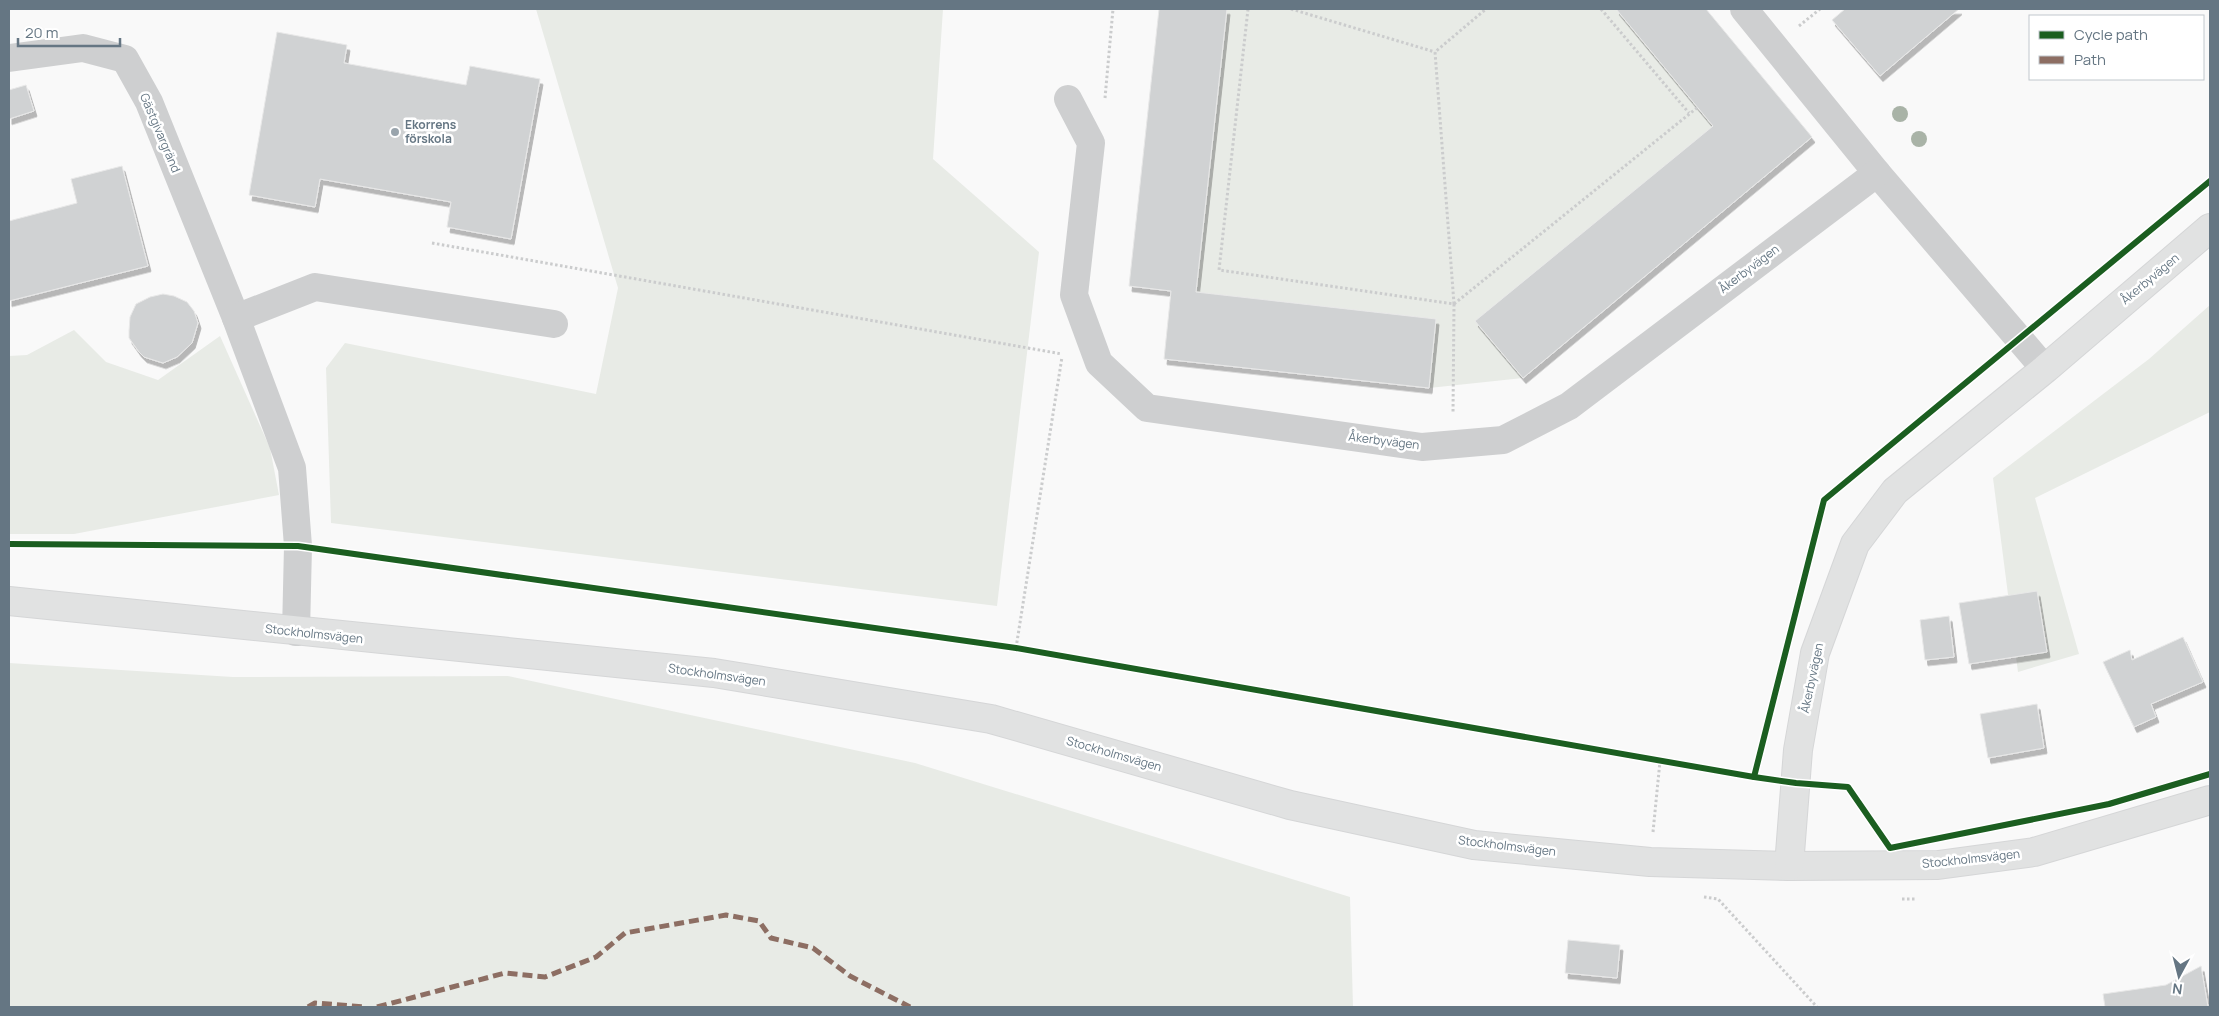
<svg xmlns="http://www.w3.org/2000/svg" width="2219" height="1016" viewBox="0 0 2219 1016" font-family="Manrope,sans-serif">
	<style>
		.green { fill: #e8ebe6 }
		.building { fill: #d0d2d3; stroke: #e8e8e8; filter: url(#shadow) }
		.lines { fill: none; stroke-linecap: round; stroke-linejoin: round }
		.secondary-casing { stroke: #d5d6d7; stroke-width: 30 }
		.path { stroke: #cbcccd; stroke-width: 3; stroke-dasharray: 2.5 2.5; stroke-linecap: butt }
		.street { stroke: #cecfd0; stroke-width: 28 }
		.secondary { stroke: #e1e2e2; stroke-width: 28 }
		.quiet { stroke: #8d6e63; stroke-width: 5; stroke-dasharray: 10 5; stroke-linecap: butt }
		.cycleway-casing { stroke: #fff; stroke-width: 9 }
		.cycleway { stroke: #1b5e20; stroke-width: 6 }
		.tree { fill: #a9b3a7 }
		.poi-dot { fill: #99a4ac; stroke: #fff; stroke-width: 2 }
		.labels { text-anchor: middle; stroke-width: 5; stroke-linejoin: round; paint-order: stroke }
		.poi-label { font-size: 12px; font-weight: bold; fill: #657683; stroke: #fff; text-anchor: start }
		.street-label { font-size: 12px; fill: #657683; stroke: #fff }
	</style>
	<defs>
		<filter id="shadow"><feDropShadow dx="3" dy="5.5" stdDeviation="0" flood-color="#0004"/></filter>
	</defs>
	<rect width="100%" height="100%" fill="#f9f9f9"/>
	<g class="green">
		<path d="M 536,9 L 943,9 L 933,159 L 1039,252 L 997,606 L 331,523 L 326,368 L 345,343 L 596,394 L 618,288 Z"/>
		<path d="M 1227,9 L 1616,9 L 1713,126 L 1475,321 L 1523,378 L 1429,388 L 1436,319 L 1196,292 Z"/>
		<path d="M 2210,305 L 2210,412 L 2035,498 L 2079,654 L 2018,672 L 1993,478 L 2149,359 Z"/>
		<path d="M 74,330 L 106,362 L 158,380 L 220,336 L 270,448 L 279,495 L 74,534 L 9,534 L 9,356 L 27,355 Z"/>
		<path d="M 9,663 L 233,677 L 508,676 L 915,763 L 1350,897 L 1353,1007 L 9,1007 Z"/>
	</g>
	<g class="building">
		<path d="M 1159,9 L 1227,9 L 1196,292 L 1436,319 L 1429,388 L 1164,359 L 1171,291 L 1129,286 Z"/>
		<path d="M 1616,9 L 1706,9 L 1812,137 L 1523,378 L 1475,321 L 1713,126 Z"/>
		<path d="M 1845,9 L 1959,9 L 1880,76 L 1832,20 Z"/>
		<path d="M 277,32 L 347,45 L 344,63 L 466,85 L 470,66 L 540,79 L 511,239 L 447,227 L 451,202 L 320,179 L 315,207 L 249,195 Z"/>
		<path d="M 26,85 L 34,111 L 9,119 L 9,90 Z"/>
		<path d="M 122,166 L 148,266 L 9,301 L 9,221 L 77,203 L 71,179 Z"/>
		<path d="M 163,294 L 174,296 L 187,302 L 194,311 L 198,323 L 192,343 L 177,357 L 163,363 L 144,357 L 139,352 L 129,338 L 129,331 L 130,317 L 136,304 L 150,297 Z"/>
		<path d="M 2037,591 L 2047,652 L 1969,664 L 1959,603 Z"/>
		<path d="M 1949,616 L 1954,657 L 1925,660 L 1920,620 Z"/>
		<path d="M 2183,637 L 2203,682 L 2151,704 L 2156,717 L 2134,727 L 2103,662 L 2130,650 L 2132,660 Z"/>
		<path d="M 2037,704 L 2044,748 L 1988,758 L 1980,714 Z"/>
		<path d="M 1568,940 L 1620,945 L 1617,978 L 1565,973 Z"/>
		<path d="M 2201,966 L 2208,1007 L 2105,1007 L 2103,994 L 2166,985 Z"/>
	</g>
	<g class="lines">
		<defs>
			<g id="secondary">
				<path d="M 9,601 L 714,673 L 991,719 L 1290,805 L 1474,845 L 1650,862 L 1789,866 L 1938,865 L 2034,852 L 2210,800"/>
				<path d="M 1789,866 L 1798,750 L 1815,653 L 1855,544 L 1895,491 L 2045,369 L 2210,228"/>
			</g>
		</defs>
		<use href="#secondary" class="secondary-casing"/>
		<g class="path">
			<path d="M 1248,9 L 1219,270 L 1454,304 L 1453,413"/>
			<path d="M 1291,9 L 1435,52"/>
			<path d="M 1601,9 L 1689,113"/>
			<path d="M 1799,26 L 1820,9"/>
			<path d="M 1105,98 L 1113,9"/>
			<path d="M 432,243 L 1062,354"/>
			<path d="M 1454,304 L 1435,52 L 1486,9"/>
			<path d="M 1454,304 L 1698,107"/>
			<path d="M 1016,648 L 1062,357"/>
			<path d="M 1653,832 L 1660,761"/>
			<path d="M 1704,897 L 1718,899 L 1817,1007"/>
			<path d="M 1902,899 L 1915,899"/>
		</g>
		<g class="street">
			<path d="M 1744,9 L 1877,173 L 2045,369"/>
			<path d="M 9,58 L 83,48 L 125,59 L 149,102 L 236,318 L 292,468 L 298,546 L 296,632"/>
			<path d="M 1068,99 L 1091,143 L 1074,295 L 1099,363 L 1147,408 L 1422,447 L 1503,440 L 1569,406 L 1877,173"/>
			<path d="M 236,318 L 315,287 L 554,324"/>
		</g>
		<use href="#secondary" class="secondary"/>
		<g class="quiet">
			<path d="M 308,1007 L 315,1003 L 365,1007"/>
			<path d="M 377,1007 L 505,973 L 545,977 L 596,957 L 625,933 L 726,915 L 759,921 L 771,938 L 813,948 L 850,976 L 910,1007"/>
		</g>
		<defs>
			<g id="cycleway">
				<path d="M 9,544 L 298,546 L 1016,648 L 1754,777 L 1824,500 L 2210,181"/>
				<path d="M 1754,777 L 1796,783 L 1848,787 L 1890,848 L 2109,804 L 2210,774"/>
			</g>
		</defs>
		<use href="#cycleway" class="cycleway-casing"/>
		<use href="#cycleway" class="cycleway"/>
	</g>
	<g class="tree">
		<circle cx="1900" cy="114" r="8"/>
		<circle cx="1919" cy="139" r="8"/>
	</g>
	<circle class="poi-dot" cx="395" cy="132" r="5"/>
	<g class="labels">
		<g class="poi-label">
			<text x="405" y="129">Ekorrens<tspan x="405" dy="14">förskola</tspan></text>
		</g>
		<g class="street-label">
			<text transform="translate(160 133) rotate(67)" y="4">Gästgivargränd</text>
			<text transform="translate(1749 269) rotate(-37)" y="4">Åkerbyvägen</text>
			<text transform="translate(2150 279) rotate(-40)" y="4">Åkerbyvägen</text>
			<text transform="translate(1384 441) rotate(7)" y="4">Åkerbyvägen</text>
			<text transform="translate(314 634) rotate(6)" y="4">Stockholmsvägen</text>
			<text transform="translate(717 675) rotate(8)" y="4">Stockholmsvägen</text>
			<text transform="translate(1812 678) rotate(-78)" y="4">Åkerbyvägen</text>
			<text transform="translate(1114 754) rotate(16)" y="4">Stockholmsvägen</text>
			<text transform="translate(1507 846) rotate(7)" y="4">Stockholmsvägen</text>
			<text transform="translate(1971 859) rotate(-6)" y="4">Stockholmsvägen</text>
		</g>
	</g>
	<rect width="2219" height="1016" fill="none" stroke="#657683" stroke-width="20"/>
	<rect x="2029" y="15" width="175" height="65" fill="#ffffff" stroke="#c1c8cd"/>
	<rect x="2039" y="31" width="25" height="8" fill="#1b5e20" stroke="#c1c8cd"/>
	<text x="2074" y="40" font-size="15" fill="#657683">Cycle path</text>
	<rect x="2039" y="56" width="25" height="8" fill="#8d6e63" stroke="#c1c8cd"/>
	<text x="2074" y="65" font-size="15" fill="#657683">Path</text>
	<g transform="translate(2179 976) rotate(187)" stroke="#ffffff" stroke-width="4" paint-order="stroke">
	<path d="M0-4L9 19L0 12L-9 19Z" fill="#657683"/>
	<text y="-8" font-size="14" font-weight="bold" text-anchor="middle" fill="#657683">N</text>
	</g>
	<path d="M18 38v8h102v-8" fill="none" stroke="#657683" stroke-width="2.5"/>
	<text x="25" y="38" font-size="15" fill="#657683" stroke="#ffffff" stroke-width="4" paint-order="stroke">20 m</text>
</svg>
